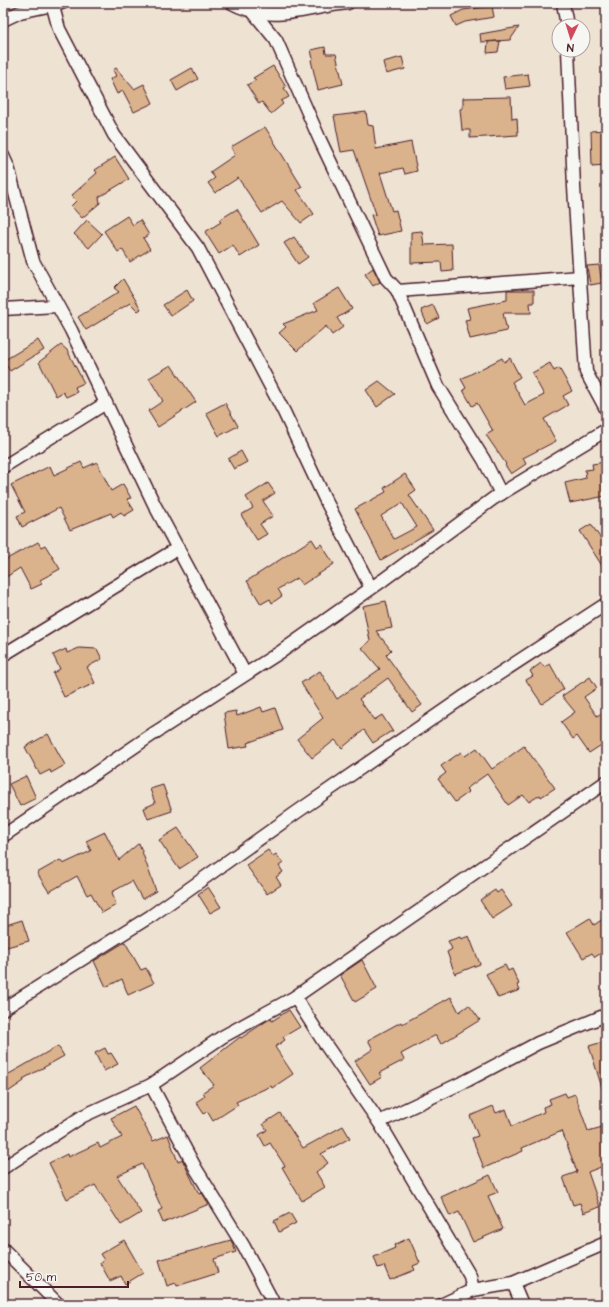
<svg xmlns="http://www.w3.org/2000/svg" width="609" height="1307" viewBox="0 0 609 1307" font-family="'Architects Daughter',sans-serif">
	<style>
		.building { fill: #dab28b; stroke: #4a1f2b; fill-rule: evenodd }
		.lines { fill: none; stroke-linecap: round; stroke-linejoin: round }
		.minor-casing { stroke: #4a1f2b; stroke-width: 15 }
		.minor { stroke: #f6f6f2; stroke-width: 12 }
	</style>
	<rect width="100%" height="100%" fill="#eee2d3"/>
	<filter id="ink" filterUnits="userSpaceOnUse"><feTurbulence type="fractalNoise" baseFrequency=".025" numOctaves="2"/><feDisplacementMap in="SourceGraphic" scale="8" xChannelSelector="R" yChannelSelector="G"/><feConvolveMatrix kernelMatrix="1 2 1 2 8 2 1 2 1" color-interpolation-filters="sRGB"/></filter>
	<g filter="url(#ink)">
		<g class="building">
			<path d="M 492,6 L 494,17 L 465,22 L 456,26 L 451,16 L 463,10 Z"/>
			<path d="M 519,27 L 510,40 L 481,42 L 480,34 Z"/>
			<path d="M 500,41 L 498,52 L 487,53 L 488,42 Z"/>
			<path d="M 325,47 L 326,54 L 336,54 L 343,84 L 318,90 L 311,60 L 313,59 L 311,50 Z"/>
			<path d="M 402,57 L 405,69 L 386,74 L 383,62 Z"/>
			<path d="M 273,66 L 286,87 L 284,88 L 289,97 L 281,101 L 283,104 L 271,114 L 262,102 L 259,104 L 247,85 L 256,80 L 253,78 Z"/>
			<path d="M 116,68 L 134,89 L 144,84 L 153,103 L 134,112 L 123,91 L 117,94 L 110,79 L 116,76 L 113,70 Z"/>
			<path d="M 192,68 L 198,79 L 177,91 L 171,80 Z"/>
			<path d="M 528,74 L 530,86 L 505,89 L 503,77 Z"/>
			<path d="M 511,97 L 512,119 L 517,118 L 518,135 L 470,138 L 470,130 L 462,130 L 460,109 L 463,108 L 463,98 Z"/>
			<path d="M 366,112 L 368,125 L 373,126 L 376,149 L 411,142 L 417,171 L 405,174 L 403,168 L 380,173 L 392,211 L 396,210 L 401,231 L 378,236 L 371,215 L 376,214 L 354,150 L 341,152 L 334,116 Z"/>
			<path d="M 265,127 L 302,187 L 297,190 L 314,214 L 301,223 L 282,201 L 262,213 L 238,178 L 215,193 L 208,183 L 215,178 L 210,172 L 235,155 L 231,147 Z"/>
			<path d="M 606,130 L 606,165 L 592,166 L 591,131 Z"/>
			<path d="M 115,157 L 129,179 L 99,197 L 100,203 L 82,218 L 71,206 L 76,201 L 71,196 L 97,173 L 95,170 Z"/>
			<path d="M 237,209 L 259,245 L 240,257 L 233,245 L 219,254 L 205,232 L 221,222 L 219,220 Z"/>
			<path d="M 127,216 L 133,225 L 140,220 L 149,235 L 143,238 L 150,249 L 130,262 L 122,249 L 118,252 L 104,231 Z"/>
			<path d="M 87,220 L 102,234 L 89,248 L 74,234 Z"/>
			<path d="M 422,231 L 424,245 L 452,244 L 453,271 L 442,272 L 441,262 L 411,263 L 411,232 Z"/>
			<path d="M 294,237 L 308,257 L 298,264 L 284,243 Z"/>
			<path d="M 599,265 L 602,283 L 590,285 L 587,266 Z"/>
			<path d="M 373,268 L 380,282 L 373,286 L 365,274 Z"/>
			<path d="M 123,279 L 141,309 L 138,311 L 130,303 L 86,330 L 78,317 L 119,292 L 114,288 Z"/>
			<path d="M 339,288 L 352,309 L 337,318 L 343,327 L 332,335 L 326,326 L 297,351 L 279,333 L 286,327 L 283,324 L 318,310 L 314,303 Z"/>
			<path d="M 187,290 L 193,301 L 171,316 L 163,305 Z"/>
			<path d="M 507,290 L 534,290 L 534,303 L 530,303 L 531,313 L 503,313 L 507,331 L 470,339 L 465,320 L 470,319 L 467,308 L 507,300 Z"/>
			<path d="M 433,305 L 439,318 L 427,324 L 421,310 Z"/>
			<path d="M 38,340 L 44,350 L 10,371 L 3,361 Z"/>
			<path d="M 61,345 L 67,350 L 84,383 L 75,387 L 77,392 L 66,397 L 63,392 L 56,396 L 39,362 Z"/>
			<path d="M 502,358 L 504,362 L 510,358 L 520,377 L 512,382 L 525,405 L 544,395 L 532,373 L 550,363 L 554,371 L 559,368 L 572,391 L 563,396 L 568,405 L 544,419 L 556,441 L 523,458 L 526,464 L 511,474 L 505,465 L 506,464 L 486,435 L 493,431 L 477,403 L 472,406 L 463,390 L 466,388 L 461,379 Z"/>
			<path d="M 171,365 L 196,402 L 158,427 L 148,411 L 163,401 L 149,378 Z"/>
			<path d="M 379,381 L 395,394 L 377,407 L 366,390 Z"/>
			<path d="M 225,403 L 238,426 L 219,436 L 206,413 Z"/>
			<path d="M 241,451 L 247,462 L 234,469 L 228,459 Z"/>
			<path d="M 81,462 L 84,468 L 97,462 L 111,491 L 123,484 L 131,498 L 127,499 L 134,510 L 124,516 L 121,512 L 113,517 L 111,513 L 70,530 L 59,508 L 22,527 L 17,516 L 25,512 L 11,485 L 50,466 L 54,475 Z"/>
			<path d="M 606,462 L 606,496 L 570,503 L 565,483 L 586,478 L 585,470 L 593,469 L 592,464 Z"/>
			<path d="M 405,474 L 416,490 L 409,495 L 433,530 L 381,560 L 355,509 L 386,492 L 384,488 ZM 402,503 L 417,527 L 394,539 L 381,516 Z"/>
			<path d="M 268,483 L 275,493 L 263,501 L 273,516 L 260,524 L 267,534 L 257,540 L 241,515 L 253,508 L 246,497 Z"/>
			<path d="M 591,524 L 601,539 L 606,536 L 606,572 L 580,531 Z"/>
			<path d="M 312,539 L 317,547 L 321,544 L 334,564 L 302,585 L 297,578 L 278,589 L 282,596 L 272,603 L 270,599 L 261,604 L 247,581 Z"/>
			<path d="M 38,542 L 41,547 L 45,545 L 60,569 L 40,580 L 42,584 L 31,589 L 20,568 L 3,579 L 3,561 Z"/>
			<path d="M 386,601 L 392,628 L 376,631 L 391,650 L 386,655 L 422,705 L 412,712 L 388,678 L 359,699 L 374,720 L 382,715 L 393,732 L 390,732 L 373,743 L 364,730 L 342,748 L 335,740 L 312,758 L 297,739 L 323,718 L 301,683 L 320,671 L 337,699 L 380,669 L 362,648 L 370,641 L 363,606 Z"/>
			<path d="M 79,648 L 97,649 L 102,659 L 87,667 L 95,683 L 64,697 L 53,673 L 60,669 L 53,655 L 66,649 L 67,653 Z"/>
			<path d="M 541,663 L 544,667 L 550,664 L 564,689 L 542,704 L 526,680 L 533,676 L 530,671 Z"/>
			<path d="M 590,677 L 597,688 L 584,697 L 597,716 L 606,710 L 606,742 L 589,753 L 577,736 L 573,739 L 561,722 L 575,712 L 562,696 Z"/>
			<path d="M 261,707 L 263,712 L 275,708 L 283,730 L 247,743 L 248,746 L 229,749 L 224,713 L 236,711 L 237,716 Z"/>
			<path d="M 48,734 L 65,765 L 51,773 L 50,770 L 40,775 L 25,747 Z"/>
			<path d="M 524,746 L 555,788 L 541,797 L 540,795 L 529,802 L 523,795 L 508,805 L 487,774 L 466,789 L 469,792 L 455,802 L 438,779 L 446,773 L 441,766 L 461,752 L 465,756 L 477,748 L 492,769 Z"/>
			<path d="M 26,776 L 36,798 L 20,806 L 9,784 Z"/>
			<path d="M 163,785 L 172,811 L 148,819 L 144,808 L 155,803 L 150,789 Z"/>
			<path d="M 178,828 L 198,857 L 179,869 L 159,840 Z"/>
			<path d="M 105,832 L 119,860 L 139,843 L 156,891 L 142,899 L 132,881 L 112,892 L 116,905 L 102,913 L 91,893 L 87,895 L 77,876 L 49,892 L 37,873 L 60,860 L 63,864 L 91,851 L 86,841 Z"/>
			<path d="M 268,850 L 273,856 L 276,854 L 283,863 L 279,866 L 283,872 L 276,877 L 281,885 L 267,894 L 246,865 Z"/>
			<path d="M 208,887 L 221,907 L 210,913 L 198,894 Z"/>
			<path d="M 495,890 L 497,893 L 501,890 L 512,906 L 492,919 L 480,900 Z"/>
			<path d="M 606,917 L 606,950 L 595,957 L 592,953 L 583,958 L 567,932 L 590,918 L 594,925 Z"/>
			<path d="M 22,920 L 29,941 L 3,948 L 3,926 Z"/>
			<path d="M 469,936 L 480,964 L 455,974 L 447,952 L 452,949 L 448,941 L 460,937 L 461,939 Z"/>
			<path d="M 125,942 L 141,970 L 146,968 L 154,983 L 128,995 L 122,979 L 106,987 L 94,961 Z"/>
			<path d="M 362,960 L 377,989 L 355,1002 L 340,975 Z"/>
			<path d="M 505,965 L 508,971 L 512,969 L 519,984 L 517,985 L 520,990 L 498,998 L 486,974 Z"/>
			<path d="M 451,997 L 459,1012 L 469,1005 L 480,1020 L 441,1044 L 436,1035 L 401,1054 L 404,1060 L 379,1073 L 382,1077 L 370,1084 L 355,1061 L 373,1049 L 368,1040 L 401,1022 L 402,1024 Z"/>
			<path d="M 289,1010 L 300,1027 L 283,1037 L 285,1040 L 275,1047 L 293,1074 L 272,1088 L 271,1086 L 236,1102 L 238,1105 L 213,1121 L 207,1111 L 204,1114 L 196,1102 L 205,1096 L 203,1092 L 214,1085 L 200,1068 L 240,1037 L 241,1038 L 268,1020 L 271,1019 L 272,1021 Z"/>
			<path d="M 606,1041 L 606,1090 L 603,1091 L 589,1046 Z"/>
			<path d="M 58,1046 L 64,1056 L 23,1079 L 24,1081 L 8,1092 L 3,1085 L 3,1069 L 9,1074 Z"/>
			<path d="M 105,1048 L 108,1054 L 111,1053 L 118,1064 L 104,1071 L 95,1053 Z"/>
			<path d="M 565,1093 L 567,1097 L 575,1094 L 588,1131 L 606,1126 L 606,1165 L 588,1172 L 600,1207 L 583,1213 L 580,1203 L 573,1205 L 563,1177 L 577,1172 L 562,1131 L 522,1148 L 523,1151 L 484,1168 L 472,1138 L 478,1136 L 470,1116 L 493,1106 L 496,1113 L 506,1109 L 512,1126 L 544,1112 L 543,1107 L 551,1104 L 549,1099 Z"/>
			<path d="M 134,1106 L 153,1141 L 168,1135 L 178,1162 L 182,1159 L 199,1194 L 202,1193 L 209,1204 L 163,1223 L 158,1211 L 162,1209 L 142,1164 L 117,1176 L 141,1213 L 121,1225 L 95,1185 L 67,1199 L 49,1163 L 67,1154 L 68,1157 L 98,1143 L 100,1148 L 122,1137 L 111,1118 Z"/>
			<path d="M 280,1113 L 303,1148 L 343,1126 L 350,1138 L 321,1154 L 328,1163 L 316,1172 L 325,1187 L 302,1201 L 282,1167 L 285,1166 L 270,1143 L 265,1146 L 259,1135 L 267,1130 L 263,1124 Z"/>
			<path d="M 490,1175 L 498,1192 L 488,1196 L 503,1229 L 473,1242 L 459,1212 L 450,1216 L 441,1197 Z"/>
			<path d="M 290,1213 L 296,1223 L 279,1232 L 274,1221 Z"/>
			<path d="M 409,1238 L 420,1263 L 413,1266 L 415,1270 L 390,1280 L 384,1266 L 378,1268 L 374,1257 L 395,1248 L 394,1245 Z"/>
			<path d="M 124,1240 L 143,1273 L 125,1284 L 121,1276 L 110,1281 L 100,1263 L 104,1260 L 100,1254 Z"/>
			<path d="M 231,1240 L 236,1252 L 214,1259 L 218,1273 L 177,1286 L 176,1283 L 167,1286 L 159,1260 Z"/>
		</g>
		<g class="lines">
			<defs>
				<g id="minor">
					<path d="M 52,3 L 59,29 L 114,135 L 198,248 L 284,412 L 325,499 L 371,588"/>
					<path d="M 232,3 C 273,25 306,7 348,3"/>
					<path d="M 563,3 L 567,26"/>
					<path d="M 254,13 L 276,40 L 320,140 L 386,278 L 398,291 L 580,277"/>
					<path d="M 3,20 L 20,12 L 62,3"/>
					<path d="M 568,50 L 574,187 L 586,372 L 606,409"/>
					<path d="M 3,156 L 8,167 L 33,261 L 71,330 L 154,504 L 245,674"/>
					<path d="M 397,290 L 438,386 L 484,460 L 501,494"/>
					<path d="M 3,309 L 57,306"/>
					<path d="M 3,467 L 106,403"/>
					<path d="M 3,655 L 178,548"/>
					<path d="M 3,836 L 156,732 L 282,651 L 383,580 L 494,498 L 606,430"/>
					<path d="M 295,997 L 323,1041 L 379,1122 L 470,1276 L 473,1290"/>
					<path d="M 3,1009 L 151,916 L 297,812 L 465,696 L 606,604"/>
					<path d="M 151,1085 L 196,1169 L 244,1247 L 274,1304"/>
					<path d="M 379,1122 L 468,1080 L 538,1043 L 606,1015"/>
					<path d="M 3,1168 L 83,1116 L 151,1085 L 222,1037 L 295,997 L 606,782"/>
					<path d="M 3,1249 L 58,1304"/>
					<path d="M 513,1283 L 522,1304"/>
					<path d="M 443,1304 L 473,1290 L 513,1283 L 606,1243"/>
				</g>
			</defs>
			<use href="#minor" class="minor-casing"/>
			<use href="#minor" class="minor"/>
		</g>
	</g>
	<rect width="609" height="1307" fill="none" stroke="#f6f6f2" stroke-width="16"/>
	<rect x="8" y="8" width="593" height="1291" fill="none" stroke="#4a1f2b" stroke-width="1.5" filter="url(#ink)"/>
	<g transform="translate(571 38) rotate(184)"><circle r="19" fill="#f6f6f2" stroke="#b1a0a2"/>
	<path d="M0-3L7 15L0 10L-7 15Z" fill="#d1495b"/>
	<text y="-6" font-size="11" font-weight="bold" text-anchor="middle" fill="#4a1f2b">N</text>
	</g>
	<path d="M20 1281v6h108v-6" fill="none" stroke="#4a1f2b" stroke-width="2"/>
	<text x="26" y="1281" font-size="12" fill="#4a1f2b" stroke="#f6f6f2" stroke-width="3" paint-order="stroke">50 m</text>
</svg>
